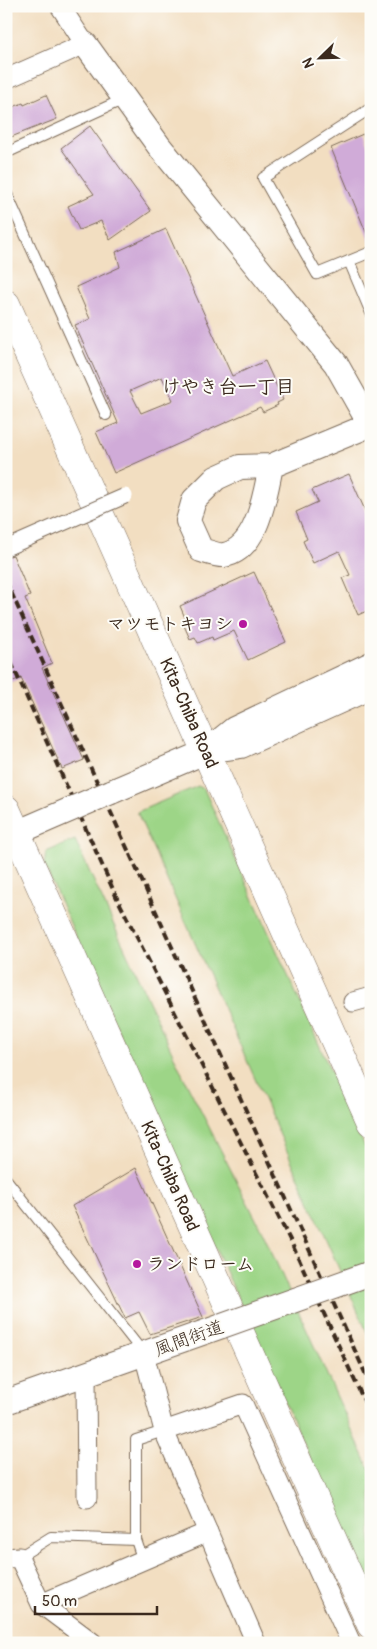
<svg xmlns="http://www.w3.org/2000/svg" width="377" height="1649" viewBox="0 0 377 1649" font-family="Pangolin,'Klee One',sans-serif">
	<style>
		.green { fill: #9dd587; stroke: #6c8052 }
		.building { fill: #d0abd8; fill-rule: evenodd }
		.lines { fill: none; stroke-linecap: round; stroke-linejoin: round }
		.service-casing { stroke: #7b6957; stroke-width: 12 }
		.minor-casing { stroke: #7b6957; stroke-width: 21 }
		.tertiary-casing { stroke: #7b6957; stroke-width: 26 }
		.trunk-casing { stroke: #7b6957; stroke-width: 29 }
		.service { stroke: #fff; stroke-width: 10 }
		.minor { stroke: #fff; stroke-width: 19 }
		.tertiary { stroke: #fff; stroke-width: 24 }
		.trunk { stroke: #fff; stroke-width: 28 }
		.rail { stroke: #3b2a1e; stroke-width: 4; stroke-dasharray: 8 4; stroke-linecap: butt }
		.pedestrian-bridge-casing { stroke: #7b6957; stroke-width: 17; stroke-linecap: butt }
		.tertiary-bridge-casing { stroke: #7b6957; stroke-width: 26; stroke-linecap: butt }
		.pedestrian-bridge { stroke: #fff; stroke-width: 15 }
		.tertiary-bridge { stroke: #fff; stroke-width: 24 }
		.poi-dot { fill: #b5179e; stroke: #fdfcf7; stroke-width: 2 }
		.labels { text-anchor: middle; stroke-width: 4; stroke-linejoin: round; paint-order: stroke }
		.poi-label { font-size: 18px; font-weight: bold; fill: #3b2a1e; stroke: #fdfcf7; text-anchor: end }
		.street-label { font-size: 18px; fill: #3b2a1e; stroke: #fdfcf7 }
		.neighbourhood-label { font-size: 19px; font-weight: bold; fill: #3b2a1e; stroke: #fdfcf7 }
	</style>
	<rect width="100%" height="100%" fill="#fdfcf7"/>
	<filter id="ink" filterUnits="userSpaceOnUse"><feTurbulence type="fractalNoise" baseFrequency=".02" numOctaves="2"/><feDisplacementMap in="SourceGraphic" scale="10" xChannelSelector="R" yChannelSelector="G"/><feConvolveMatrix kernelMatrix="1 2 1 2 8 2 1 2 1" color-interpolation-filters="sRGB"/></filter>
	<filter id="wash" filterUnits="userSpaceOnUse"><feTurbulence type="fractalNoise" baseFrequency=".0096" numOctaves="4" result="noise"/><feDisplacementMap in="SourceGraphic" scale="20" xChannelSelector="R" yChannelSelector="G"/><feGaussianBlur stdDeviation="1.12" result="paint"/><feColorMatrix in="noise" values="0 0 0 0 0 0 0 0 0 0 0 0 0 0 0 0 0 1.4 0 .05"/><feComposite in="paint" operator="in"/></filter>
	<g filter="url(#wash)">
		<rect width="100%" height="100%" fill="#f2dec1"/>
		<g class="green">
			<path d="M 198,786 L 204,789 L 371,1160 L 371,1341 L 137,812 Z"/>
			<path d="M 75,840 L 184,1078 L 262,1231 L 371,1472 L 371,1595 L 44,865 L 46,852 Z"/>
		</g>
		<g id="blocks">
			<g class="building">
				<path d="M 46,95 L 57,119 L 6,139 L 6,110 L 23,103 L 24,105 Z"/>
				<path d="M 90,126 L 151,211 L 110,240 L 101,221 L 79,230 L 68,206 L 94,194 L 61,148 Z"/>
				<path d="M 363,134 L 371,154 L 371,244 L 331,148 Z"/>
				<path d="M 166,229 L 232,376 L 265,361 L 283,400 L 277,403 L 278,405 L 263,412 L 260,407 L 114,473 L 96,432 L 118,423 L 75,325 L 90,319 L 76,287 L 120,267 L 116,252 ZM 162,377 L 173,400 L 141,413 L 130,391 Z"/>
				<path d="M 349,474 L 371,524 L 371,609 L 358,615 L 342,578 L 350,575 L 339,551 L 313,563 L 303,541 L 307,539 L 296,512 L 318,502 L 312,490 Z"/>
				<path d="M 13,555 L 30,596 L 25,598 L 52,663 L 42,668 L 84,760 L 62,769 L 21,678 L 6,684 L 6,557 Z"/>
				<path d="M 254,572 L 286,642 L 248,660 L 234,631 L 213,640 L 212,637 L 198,643 L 195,637 L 190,639 L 182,621 L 186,620 L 180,606 Z"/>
				<path d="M 136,1168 L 203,1317 L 150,1334 L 139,1312 L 125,1318 L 72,1206 Z"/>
			</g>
		</g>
	</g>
	<g filter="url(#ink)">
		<use href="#blocks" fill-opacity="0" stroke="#7b6957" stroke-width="1"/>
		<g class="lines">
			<defs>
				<g id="service">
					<path d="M 371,108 L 263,178 L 317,274 L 371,252"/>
					<path d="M 6,153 L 124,99"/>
					<path d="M 6,192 L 106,415"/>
					<path d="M 349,261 L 371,313"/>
					<path d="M 6,1179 L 144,1354"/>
					<path d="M 19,1557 L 51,1537 L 136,1540"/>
					<path d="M 143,1561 L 136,1540 L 136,1440 L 164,1431"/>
				</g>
				<g id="minor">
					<path d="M 6,79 L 85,44 L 60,6"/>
					<path d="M 353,1002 L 371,997"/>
					<path d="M 144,1354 L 164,1431 L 256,1643"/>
					<path d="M 86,1375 L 87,1498"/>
					<path d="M 164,1431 L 243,1404 L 351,1643"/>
					<path d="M 6,1558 L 19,1557 L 41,1604 L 93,1643"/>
					<path d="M 41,1604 L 208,1532"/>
				</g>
				<g id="tertiary">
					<path d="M 85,44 L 159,146 L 336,364 L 371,426"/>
					<path d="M 271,466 C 265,494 258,549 224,555 C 218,556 208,552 201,550 L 188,521 L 194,500 L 216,478 L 240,467 L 271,466 L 370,425"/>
					<path d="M 208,750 L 234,729 L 371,664"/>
					<path d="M 111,792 L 207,751 L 241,746 L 371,687"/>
					<path d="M 6,1402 L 222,1326"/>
				</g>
				<g id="trunk">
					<path d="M 6,304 L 371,1122"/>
					<path d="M 6,809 L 371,1625"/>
				</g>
			</defs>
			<use href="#service" class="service-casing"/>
			<use href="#minor" class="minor-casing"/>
			<use href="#tertiary" class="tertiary-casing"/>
			<use href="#trunk" class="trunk-casing"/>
			<use href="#service" class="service"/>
			<use href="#minor" class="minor"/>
			<use href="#tertiary" class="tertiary"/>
			<use href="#trunk" class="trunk"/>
			<g class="rail">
				<path d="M 6,581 L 371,1386"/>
				<path d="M 6,651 L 116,896 L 291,1242 L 371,1416"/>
			</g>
			<defs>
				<path id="pedestrian-bridge" d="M 6,548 L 125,496"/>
				<g id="tertiary-bridge">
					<path d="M 30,827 L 111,792"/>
					<path d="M 222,1326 L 371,1273"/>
				</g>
			</defs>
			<use href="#pedestrian-bridge" class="pedestrian-bridge-casing"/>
			<use href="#tertiary-bridge" class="tertiary-bridge-casing"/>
			<use href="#pedestrian-bridge" class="pedestrian-bridge"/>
			<use href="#tertiary-bridge" class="tertiary-bridge"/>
		</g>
	</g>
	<g class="poi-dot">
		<circle cx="243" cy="624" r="5"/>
		<circle cx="137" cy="1264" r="5"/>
	</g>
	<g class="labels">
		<g class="poi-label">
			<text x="233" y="630">マツモトキヨシ</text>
			<text x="147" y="1270" text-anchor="start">ランドローム</text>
		</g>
		<g class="street-label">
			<text transform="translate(189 713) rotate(66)" y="6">Kita-Chiba Road</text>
			<text transform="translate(170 1176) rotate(66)" y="6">Kita-Chiba Road</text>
			<text transform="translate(189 1338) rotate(-20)" y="6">風間街道</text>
		</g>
		<g class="neighbourhood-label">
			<text x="228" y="393">けやき台一丁目</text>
		</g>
	</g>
	<rect width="377" height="1649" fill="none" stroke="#fdfcf7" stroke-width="25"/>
	<g transform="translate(320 58) rotate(247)" stroke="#fdfcf7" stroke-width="4" paint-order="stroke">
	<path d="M0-4L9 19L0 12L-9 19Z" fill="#3b2a1e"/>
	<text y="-8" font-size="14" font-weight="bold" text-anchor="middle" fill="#3b2a1e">N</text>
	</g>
	<path d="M35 1606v8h122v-8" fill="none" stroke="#3b2a1e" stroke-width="2.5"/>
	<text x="42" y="1606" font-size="15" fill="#3b2a1e" stroke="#fdfcf7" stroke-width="4" paint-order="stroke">50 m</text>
</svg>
